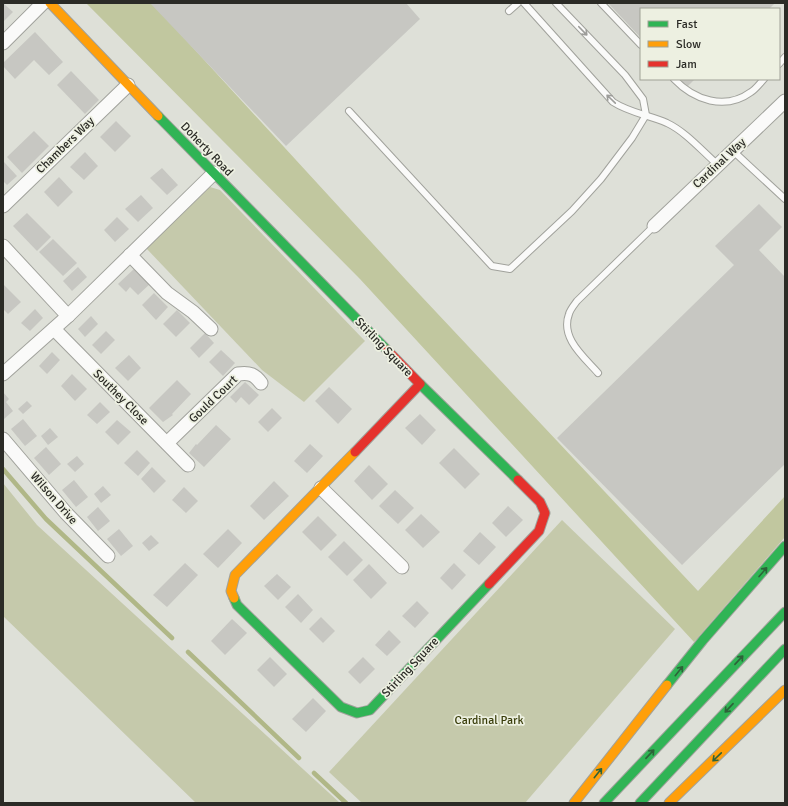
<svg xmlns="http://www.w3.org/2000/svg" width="788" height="806" viewBox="0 0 788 806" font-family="Signika,sans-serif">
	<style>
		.green { fill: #c5c9ab }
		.forest { fill: #c1c79f }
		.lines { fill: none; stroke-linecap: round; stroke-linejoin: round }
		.stream { stroke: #b0b787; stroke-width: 4.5 }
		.building { fill: #c7c7c2 }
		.lane-casing { stroke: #a1a29c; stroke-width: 8 }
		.street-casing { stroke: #a1a29c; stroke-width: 15 }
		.fast-casing { stroke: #a1a29c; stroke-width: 11 }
		.slow-casing { stroke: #a1a29c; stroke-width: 11 }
		.jam-casing { stroke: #a1a29c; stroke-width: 11 }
		.lane { stroke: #fafaf9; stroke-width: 6 }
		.street { stroke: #fafaf9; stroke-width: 13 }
		.fast { stroke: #30b455; stroke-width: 9 }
		.slow { stroke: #ff9f0a; stroke-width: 9 }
		.jam { stroke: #e5322d; stroke-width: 9 }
		.oneway { stroke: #9d9d9a }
		.oneway2 { stroke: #2d6239 }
		.labels { text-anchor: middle; stroke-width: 3.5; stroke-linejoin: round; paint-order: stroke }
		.street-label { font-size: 12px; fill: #2b2b26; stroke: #edf0e1 }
		.park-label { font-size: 12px; fill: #393d0a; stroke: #edf0e1 }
	</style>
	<rect width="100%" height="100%" fill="#dee0d8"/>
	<g class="green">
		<path d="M 210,187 L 220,190 L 365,341 L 304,402 L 262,370 L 146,248 Z"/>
		<path d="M 3,483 L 37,525 L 340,803 L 196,803 L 3,616 Z"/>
		<path d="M 562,520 L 675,629 L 525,803 L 362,803 L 329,772 Z"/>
	</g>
	<path class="forest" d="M 86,3 L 152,3 L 406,280 L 698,591 L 785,496 L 785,537 L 694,642 L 360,279 Z"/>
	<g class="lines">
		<g class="stream">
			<path d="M 3,469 L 46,519 L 172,638"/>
			<path d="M 188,652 L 299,758"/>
			<path d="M 314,773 L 346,803"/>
		</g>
	</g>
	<g class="building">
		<path d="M 3,3 L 13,12 L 3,22 Z"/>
		<path d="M 150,3 L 406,3 L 420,19 L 286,146 Z"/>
		<path d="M 608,3 L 775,3 L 769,9 L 641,9 L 641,38 Z"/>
		<path d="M 35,32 L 63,62 L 49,75 L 34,60 L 15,79 L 3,66 L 3,63 Z"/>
		<path d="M 71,71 L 99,100 L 85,114 L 57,85 Z"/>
		<path d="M 680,79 L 695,79 L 687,87 Z"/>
		<path d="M 116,121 L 131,136 L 115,152 L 100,137 Z"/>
		<path d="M 34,131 L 49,146 L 22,173 L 7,157 Z"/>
		<path d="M 85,152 L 98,166 L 84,180 L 70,167 Z"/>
		<path d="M 4,162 L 17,176 L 7,185 L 3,181 Z"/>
		<path d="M 162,168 L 178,185 L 167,195 L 150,178 Z"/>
		<path d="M 59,177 L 73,192 L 58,207 L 44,192 Z"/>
		<path d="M 141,195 L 153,208 L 138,222 L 125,209 Z"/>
		<path d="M 759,204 L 782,227 L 759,250 L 785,277 L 785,464 L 682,565 L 557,438 L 734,265 L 715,246 Z"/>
		<path d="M 27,213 L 51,237 L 37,251 L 13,226 Z"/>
		<path d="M 117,217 L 129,229 L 115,242 L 104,230 Z"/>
		<path d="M 53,239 L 77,263 L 63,276 L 39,252 Z"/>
		<path d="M 78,267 L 87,277 L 72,291 L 63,281 Z"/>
		<path d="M 135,268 L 151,283 L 138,295 L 130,287 L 126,292 L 118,284 Z"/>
		<path d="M 3,284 L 21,302 L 8,314 L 3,309 Z"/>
		<path d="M 154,293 L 168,307 L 156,320 L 142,305 Z"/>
		<path d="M 35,309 L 43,318 L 30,331 L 21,323 Z"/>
		<path d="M 177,310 L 190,323 L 176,337 L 163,324 Z"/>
		<path d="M 91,316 L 98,324 L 85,337 L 78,329 Z"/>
		<path d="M 106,331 L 115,340 L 101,354 L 92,345 Z"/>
		<path d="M 205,333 L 214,343 L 199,358 L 190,348 Z"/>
		<path d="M 221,350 L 235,363 L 223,376 L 209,362 Z"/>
		<path d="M 52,352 L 60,360 L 47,374 L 39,366 Z"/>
		<path d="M 129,355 L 141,368 L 128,381 L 115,368 Z"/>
		<path d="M 72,374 L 87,389 L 75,401 L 61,386 Z"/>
		<path d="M 177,380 L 191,394 L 172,414 L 173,415 L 163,422 L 149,408 Z"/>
		<path d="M 245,382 L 259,395 L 249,405 L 241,397 L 236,403 L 230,397 Z"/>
		<path d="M 329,387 L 352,409 L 338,424 L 315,401 Z"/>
		<path d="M 3,392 L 9,399 L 6,402 L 13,411 L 4,419 Z"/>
		<path d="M 27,401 L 32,406 L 23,414 L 18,409 Z"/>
		<path d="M 100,402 L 110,412 L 97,424 L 87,415 Z"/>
		<path d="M 272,408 L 282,418 L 268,432 L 258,422 Z"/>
		<path d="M 420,414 L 436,430 L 422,445 L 405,428 Z"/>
		<path d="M 23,419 L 37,436 L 25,446 L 11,429 Z"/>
		<path d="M 117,420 L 131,432 L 118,445 L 105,432 Z"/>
		<path d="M 216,425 L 231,439 L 204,467 L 189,453 L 196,444 L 197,445 Z"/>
		<path d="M 50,428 L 58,437 L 48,445 L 41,436 Z"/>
		<path d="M 310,444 L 323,456 L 307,473 L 294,461 Z"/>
		<path d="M 46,447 L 61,464 L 49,475 L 34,458 Z"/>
		<path d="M 454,448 L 480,474 L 465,489 L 439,463 Z"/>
		<path d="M 137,450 L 150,463 L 138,476 L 124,463 Z"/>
		<path d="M 77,456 L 84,464 L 75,472 L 67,464 Z"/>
		<path d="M 369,465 L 388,484 L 372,500 L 354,481 Z"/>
		<path d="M 152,467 L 166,481 L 154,493 L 141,479 Z"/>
		<path d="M 74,480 L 88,497 L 76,507 L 62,490 Z"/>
		<path d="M 274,481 L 289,496 L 264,520 L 250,506 Z"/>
		<path d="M 103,486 L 111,495 L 101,503 L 94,494 Z"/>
		<path d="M 184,487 L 198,501 L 186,513 L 172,500 Z"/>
		<path d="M 395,490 L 414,508 L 398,524 L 379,506 Z"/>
		<path d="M 508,506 L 523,520 L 506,537 L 492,523 Z"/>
		<path d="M 98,507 L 110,521 L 98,531 L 87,517 Z"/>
		<path d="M 421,514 L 440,532 L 423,548 L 405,530 Z"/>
		<path d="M 318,516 L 337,535 L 321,551 L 302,532 Z"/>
		<path d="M 119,529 L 133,546 L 121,556 L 107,539 Z"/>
		<path d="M 228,529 L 242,543 L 218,568 L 203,554 Z"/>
		<path d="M 480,532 L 496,547 L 479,565 L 463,551 Z"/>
		<path d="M 151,535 L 159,543 L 149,551 L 142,543 Z"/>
		<path d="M 344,541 L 363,560 L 347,576 L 328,557 Z"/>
		<path d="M 185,563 L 198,575 L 167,607 L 153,595 Z"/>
		<path d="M 454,563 L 466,575 L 452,590 L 440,578 Z"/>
		<path d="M 369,564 L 387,583 L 371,599 L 353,580 Z"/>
		<path d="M 277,574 L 291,587 L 278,600 L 264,586 Z"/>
		<path d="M 298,594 L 313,610 L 301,623 L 285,607 Z"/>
		<path d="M 417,601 L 429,613 L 415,628 L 402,616 Z"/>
		<path d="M 321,617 L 335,631 L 323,643 L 309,629 Z"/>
		<path d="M 232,619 L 247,633 L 225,655 L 211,641 Z"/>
		<path d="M 389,630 L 401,642 L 387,656 L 375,645 Z"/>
		<path d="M 270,657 L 287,674 L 274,687 L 257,670 Z"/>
		<path d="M 363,657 L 375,669 L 360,684 L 348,672 Z"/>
		<path d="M 313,698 L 326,711 L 306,732 L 292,719 Z"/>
	</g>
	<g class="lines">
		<defs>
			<g id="lane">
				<path d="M 524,3 L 613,102 C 630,113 649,115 667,123 C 686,132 702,151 717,164"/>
				<path d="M 601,3 L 641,45"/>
				<path d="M 509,11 L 518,3"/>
				<path d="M 779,64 L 785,57"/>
				<path d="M 674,79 C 694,100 725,111 751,92 C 756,89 760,83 764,79"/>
				<path d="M 349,111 L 492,266 L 510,269 L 572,211 L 601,179 L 632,138 L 646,115 L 643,99 L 625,75 L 556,3"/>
				<path d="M 732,150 L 785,199"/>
				<path d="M 598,373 C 584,357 560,338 569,314 C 570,310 574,305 577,301 L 654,226"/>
			</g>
			<g id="street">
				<path d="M 3,43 L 43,3"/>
				<path d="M 3,206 L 128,85"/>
				<path d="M 654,226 L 785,101"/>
				<path d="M 3,246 L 68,316"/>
				<path d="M 130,255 L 167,293 L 193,312 L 211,329"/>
				<path d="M 54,329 L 188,465"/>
				<path d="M 3,374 L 68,316 L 214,173"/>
				<path d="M 3,439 L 66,513 L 108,556"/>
				<path d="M 167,443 L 238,374 C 250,372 255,375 261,383"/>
				<path d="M 321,488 L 402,567"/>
			</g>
			<g id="fast">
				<path d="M 158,116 L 387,350"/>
				<path d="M 420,384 L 518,480"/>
				<path d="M 234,598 L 237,605 L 341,707 L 357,713 L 370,710 L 489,584"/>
				<path d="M 667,685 L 703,640 L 785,546"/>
				<path d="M 604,803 L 785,612"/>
				<path d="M 640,803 L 785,649"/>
			</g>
			<g id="slow">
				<path d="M 50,3 L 158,116"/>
				<path d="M 234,598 L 231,591 L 235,575 L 355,452"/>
				<path d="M 574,803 L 667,685"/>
				<path d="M 669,803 L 785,690"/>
			</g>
			<g id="jam">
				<path d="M 355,452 L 420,384 L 387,350"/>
				<path d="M 489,584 L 539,531 L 545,513 L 540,502 L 518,480"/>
			</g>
		</defs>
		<use href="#lane" class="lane-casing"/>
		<use href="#street" class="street-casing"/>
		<use href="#fast" class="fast-casing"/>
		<use href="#slow" class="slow-casing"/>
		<use href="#jam" class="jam-casing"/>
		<use href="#lane" class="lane"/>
		<use href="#street" class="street"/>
		<use href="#fast" class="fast"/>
		<use href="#slow" class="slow"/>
		<use href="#jam" class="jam"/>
	</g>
	<defs><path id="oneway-shaft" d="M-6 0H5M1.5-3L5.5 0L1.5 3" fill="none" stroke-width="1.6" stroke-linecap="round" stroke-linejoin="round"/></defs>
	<g class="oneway">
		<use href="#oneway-shaft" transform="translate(583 31) rotate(46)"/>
		<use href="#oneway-shaft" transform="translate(611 99) rotate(-136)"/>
	</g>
	<g class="oneway2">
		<use href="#oneway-shaft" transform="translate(763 572) rotate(-49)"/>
		<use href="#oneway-shaft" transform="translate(739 660) rotate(-47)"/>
		<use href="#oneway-shaft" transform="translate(679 671) rotate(-51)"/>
		<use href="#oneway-shaft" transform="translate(729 708) rotate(133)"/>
		<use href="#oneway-shaft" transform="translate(650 754) rotate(-47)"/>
		<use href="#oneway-shaft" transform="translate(717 757) rotate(136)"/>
		<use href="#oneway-shaft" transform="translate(598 773) rotate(-51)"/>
	</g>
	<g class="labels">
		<g class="street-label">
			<text transform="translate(65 145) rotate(-44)" y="4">Chambers Way</text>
			<text transform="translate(207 149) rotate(46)" y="4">Doherty Road</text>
			<text transform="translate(719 163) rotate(-43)" y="4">Cardinal Way</text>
			<text transform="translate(384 347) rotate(46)" y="4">Stirling Square</text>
			<text transform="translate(121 397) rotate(45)" y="4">Southey Close</text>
			<text transform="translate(213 399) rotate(-44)" y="4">Gould Court</text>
			<text transform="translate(54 498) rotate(49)" y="4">Wilson Drive</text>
			<text transform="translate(410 667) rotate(-47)" y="4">Stirling Square</text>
		</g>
		<g class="park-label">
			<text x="489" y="724">Cardinal Park</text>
		</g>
	</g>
	<rect width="788" height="806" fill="none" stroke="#2b2b26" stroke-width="8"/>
	<rect x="640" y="8" width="140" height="72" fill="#edf0e1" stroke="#9fa196"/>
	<rect x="648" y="21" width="20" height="6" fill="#30b455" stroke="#9fa196"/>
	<text x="676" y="28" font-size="12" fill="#2b2b26">Fast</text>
	<rect x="648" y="41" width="20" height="6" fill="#ff9f0a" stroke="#9fa196"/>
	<text x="676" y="48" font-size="12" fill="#2b2b26">Slow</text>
	<rect x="648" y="61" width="20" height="6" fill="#e5322d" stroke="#9fa196"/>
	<text x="676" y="68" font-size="12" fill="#2b2b26">Jam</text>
</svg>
